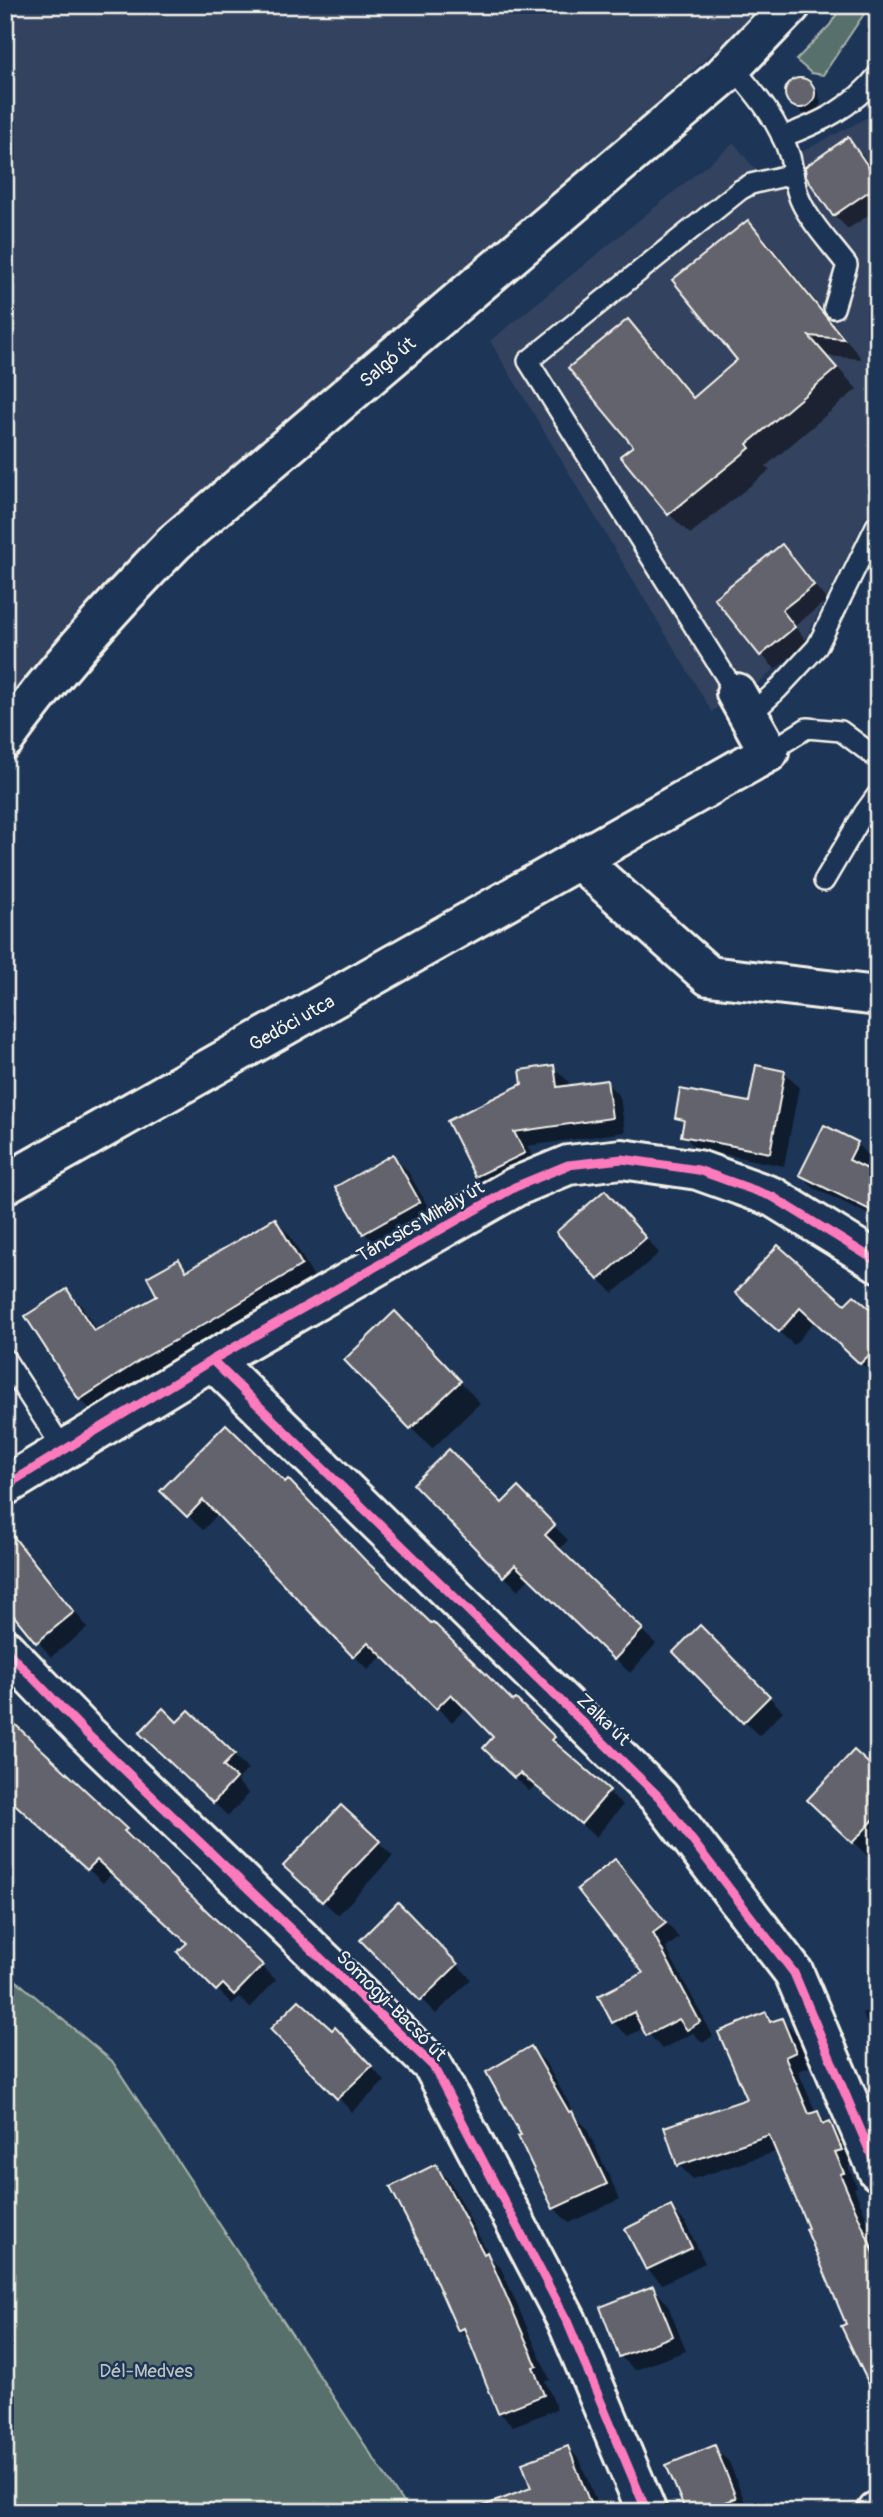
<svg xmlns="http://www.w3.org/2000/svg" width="883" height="2517" viewBox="0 0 883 2517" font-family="Pangolin,sans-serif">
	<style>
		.built { fill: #32435e }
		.green { fill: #59706c; stroke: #a6b0aa; stroke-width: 2 }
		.shadow { fill: #0007 }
		.building { fill: #63636d; stroke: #f4f1e8; stroke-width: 2 }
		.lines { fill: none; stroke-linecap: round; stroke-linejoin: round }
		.service-casing { stroke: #f4f1e8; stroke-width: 24 }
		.minor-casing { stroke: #f4f1e8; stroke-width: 44 }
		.secondary-casing { stroke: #f4f1e8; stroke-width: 44 }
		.service { stroke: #1d3557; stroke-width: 19 }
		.minor { stroke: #1d3557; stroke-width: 38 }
		.secondary { stroke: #1d3557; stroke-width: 38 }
		.cycleway-casing { stroke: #1d3557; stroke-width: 13 }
		.cycleway { stroke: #fd7abc; stroke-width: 9 }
		.labels { text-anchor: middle; stroke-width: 5; stroke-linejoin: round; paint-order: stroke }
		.street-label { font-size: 19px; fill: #f4f1e8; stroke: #1d3557 }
		.park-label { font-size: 19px; fill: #bec4bd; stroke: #1d3557 }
	</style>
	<rect width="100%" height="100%" fill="#1d3557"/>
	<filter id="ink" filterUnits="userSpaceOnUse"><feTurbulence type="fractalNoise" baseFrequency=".0143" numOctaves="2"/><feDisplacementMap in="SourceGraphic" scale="14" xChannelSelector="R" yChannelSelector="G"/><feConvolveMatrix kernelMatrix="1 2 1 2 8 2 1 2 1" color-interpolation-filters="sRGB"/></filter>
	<g filter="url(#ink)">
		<g class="built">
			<path d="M 5,5 L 764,5 L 608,149 L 260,443 L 106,588 L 5,716 Z"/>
			<path d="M 878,112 L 878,490 L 849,553 L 801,647 L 757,684 L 736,693 L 712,712 L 490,341 L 734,143 L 759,174 Z"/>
		</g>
		<g class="green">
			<path d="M 842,5 L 870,5 L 823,75 L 811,73 L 796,60 L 830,25 Z"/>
			<path d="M 5,1971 L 112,2061 L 409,2512 L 5,2512 Z"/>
		</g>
		<g class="shadow">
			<path d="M 797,80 L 810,83 L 817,91 L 821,103 L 816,112 L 803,114 L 788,97 L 788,88 Z"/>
			<path d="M 848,140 L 862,154 L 878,177 L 878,209 L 848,229 L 834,215 Z"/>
			<path d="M 748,222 L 769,243 L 862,359 L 827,356 L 857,389 L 766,466 L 770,470 L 690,534 L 669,514 L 635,447 L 628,321 L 649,342 L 695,398 L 740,361 Z"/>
			<path d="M 782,547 L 827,600 L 795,626 L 808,643 L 775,669 L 761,654 Z"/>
			<path d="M 553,1067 L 568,1081 L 569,1087 L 606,1082 L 620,1097 L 625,1132 L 527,1146 L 538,1167 L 491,1190 L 476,1176 L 523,1085 Z"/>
			<path d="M 784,1073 L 799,1087 L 784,1166 L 697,1149 L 683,1135 L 685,1125 L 677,1117 L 750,1104 Z"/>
			<path d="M 857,1144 L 870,1157 L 864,1169 L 878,1176 L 878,1219 L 814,1188 L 801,1175 Z"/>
			<path d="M 392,1156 L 407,1170 L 434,1217 L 379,1248 L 364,1233 L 338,1187 Z"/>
			<path d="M 619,1207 L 659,1253 L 613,1293 L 599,1279 Z"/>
			<path d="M 274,1220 L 289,1234 L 315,1279 L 94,1413 L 80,1399 L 67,1291 L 81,1305 L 97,1331 L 160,1296 L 179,1261 L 189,1271 Z"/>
			<path d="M 751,1307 L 846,1307 L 878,1319 L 878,1375 L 876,1377 L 815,1321 L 794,1345 Z"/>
			<path d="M 416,1334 L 480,1403 L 432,1449 L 411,1428 Z"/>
			<path d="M 226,1426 L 513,1704 L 516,1701 L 568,1753 L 566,1755 L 623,1805 L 596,1837 L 535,1786 L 529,1791 L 485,1748 L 496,1737 L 467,1707 L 452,1722 L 383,1655 L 368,1670 L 218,1514 L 203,1530 L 162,1491 Z"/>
			<path d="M 518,1490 L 568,1540 L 558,1551 L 656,1644 L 630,1673 L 530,1578 L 518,1590 L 504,1576 L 502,1506 Z"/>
			<path d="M 6,1530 L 21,1544 L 88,1628 L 51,1657 L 5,1602 Z"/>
			<path d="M 700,1628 L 783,1711 L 759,1736 L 675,1652 Z"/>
			<path d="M 189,1712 L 248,1769 L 237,1781 L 249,1794 L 228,1816 L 155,1747 Z"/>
			<path d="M 878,1775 L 878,1845 L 868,1856 L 824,1815 Z"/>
			<path d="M 5,1792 L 125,1830 L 140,1844 L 138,1846 L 276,1980 L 250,2008 L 239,1997 L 232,2004 L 180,1952 L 189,1943 L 112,1873 L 103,1883 Z"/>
			<path d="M 378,1842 L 393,1856 L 338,1915 L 300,1880 Z"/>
			<path d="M 615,1861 L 629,1875 L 679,1938 L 666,1948 L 713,2036 L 703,2043 L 693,2033 L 662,2049 L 644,2028 L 628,2036 L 613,2022 L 645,1973 Z"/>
			<path d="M 398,1904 L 471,1979 L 436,2014 L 362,1940 Z"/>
			<path d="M 878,2007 L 878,2048 L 862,2013 Z"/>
			<path d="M 765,2014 L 774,2023 L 781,2020 L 796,2034 L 809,2067 L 798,2071 L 816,2113 L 844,2138 L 855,2164 L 848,2166 L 857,2187 L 854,2188 L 878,2245 L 878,2390 L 778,2151 L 693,2179 L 679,2165 L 749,2100 Z"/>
			<path d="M 272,2029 L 332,2033 L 335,2030 L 385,2081 L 352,2112 Z"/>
			<path d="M 531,2048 L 545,2062 L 577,2118 L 586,2127 L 620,2199 L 569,2223 L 554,2208 Z"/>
			<path d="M 435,2166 L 449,2180 L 491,2259 L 501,2268 L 550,2380 L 545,2381 L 557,2409 L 513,2426 L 499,2412 L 471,2341 L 459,2330 L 423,2246 Z"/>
			<path d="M 671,2208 L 685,2222 L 705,2263 L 662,2284 L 647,2269 L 627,2229 Z"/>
			<path d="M 653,2288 L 667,2303 L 686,2351 L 635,2370 L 620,2356 Z"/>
			<path d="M 714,2447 L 729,2462 L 749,2512 L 688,2512 Z"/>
			<path d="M 568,2448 L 580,2460 L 600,2512 L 504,2512 L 534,2489 Z"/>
		</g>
		<g class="building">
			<circle cx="800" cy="93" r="15"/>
			<path d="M 848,137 L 878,181 L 878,185 L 833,216 L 806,177 L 805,167 Z"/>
			<path d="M 748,220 L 844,339 L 809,336 L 837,368 L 747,444 L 750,448 L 668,515 L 620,456 L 633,446 L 568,368 L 628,319 L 693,398 L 737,360 L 672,280 Z"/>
			<path d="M 782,544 L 814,585 L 782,610 L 795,627 L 760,656 L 714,598 Z"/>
			<path d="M 554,1065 L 557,1087 L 607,1080 L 612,1118 L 514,1132 L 525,1153 L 475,1177 L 447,1121 L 522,1084 L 520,1070 Z"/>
			<path d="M 756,1065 L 785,1071 L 770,1153 L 681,1136 L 684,1120 L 675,1118 L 680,1089 L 749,1102 Z"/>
			<path d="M 824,1125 L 858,1142 L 849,1160 L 878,1174 L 878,1214 L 799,1175 Z"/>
			<path d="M 393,1154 L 420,1202 L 363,1234 L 335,1187 Z"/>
			<path d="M 605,1190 L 646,1238 L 598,1280 L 556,1232 Z"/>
			<path d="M 275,1218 L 302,1265 L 213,1319 L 142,1359 L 79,1400 L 25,1316 L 67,1289 L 94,1331 L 157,1296 L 147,1277 L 179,1259 L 186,1271 Z"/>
			<path d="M 778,1245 L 845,1304 L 854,1295 L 878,1316 L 878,1346 L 860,1364 L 800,1308 L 779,1332 L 735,1293 Z"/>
			<path d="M 395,1311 L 461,1381 L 410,1429 L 344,1360 Z"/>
			<path d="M 226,1424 L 285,1482 L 288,1479 L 365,1560 L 431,1623 L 433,1622 L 513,1701 L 516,1699 L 555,1737 L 552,1740 L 610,1790 L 581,1824 L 520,1773 L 514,1778 L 483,1748 L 493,1737 L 451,1694 L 436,1709 L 368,1642 L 353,1657 L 203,1500 L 187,1517 L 160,1491 Z"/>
			<path d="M 449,1449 L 502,1503 L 518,1487 L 555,1525 L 545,1535 L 643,1629 L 614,1660 L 515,1565 L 503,1577 L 413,1484 Z"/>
			<path d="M 5,1526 L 74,1612 L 36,1643 L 5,1605 Z"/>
			<path d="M 700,1625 L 770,1696 L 743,1723 L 673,1652 Z"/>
			<path d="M 163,1708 L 177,1722 L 189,1710 L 235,1754 L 223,1766 L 236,1778 L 213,1803 L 139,1733 Z"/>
			<path d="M 5,1715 L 127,1829 L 124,1831 L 263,1965 L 234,1995 L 223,1984 L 216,1991 L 177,1952 L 187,1943 L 97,1860 L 87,1870 L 5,1795 Z"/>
			<path d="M 854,1750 L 878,1772 L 878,1815 L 852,1843 L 807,1800 Z"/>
			<path d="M 341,1805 L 380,1841 L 322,1902 L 283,1866 Z"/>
			<path d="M 615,1859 L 666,1923 L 653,1933 L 700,2022 L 687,2030 L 679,2019 L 646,2036 L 634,2012 L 612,2023 L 598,1996 L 643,1973 L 577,1889 Z"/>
			<path d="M 398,1902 L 458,1964 L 420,2001 L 360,1940 Z"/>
			<path d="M 299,2000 L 332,2030 L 335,2027 L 372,2066 L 337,2099 L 270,2029 Z"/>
			<path d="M 766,2012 L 770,2022 L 782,2018 L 796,2052 L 785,2057 L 809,2114 L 818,2111 L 823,2124 L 830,2121 L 842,2150 L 835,2152 L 844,2173 L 840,2174 L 878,2262 L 878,2403 L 841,2326 L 846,2324 L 806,2229 L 808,2228 L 769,2135 L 677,2166 L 664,2127 L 747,2099 L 718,2032 Z"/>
			<path d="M 531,2046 L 569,2112 L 572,2111 L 607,2184 L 553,2209 L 518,2136 L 521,2135 L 486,2072 Z"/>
			<path d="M 436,2164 L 484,2254 L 487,2252 L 537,2366 L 533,2367 L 544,2395 L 498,2413 L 464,2328 L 458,2331 L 421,2247 L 390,2187 Z"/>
			<path d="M 671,2206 L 692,2248 L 646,2270 L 625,2229 Z"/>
			<path d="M 653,2286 L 673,2336 L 619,2357 L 600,2307 Z"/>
			<path d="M 715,2445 L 736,2498 L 702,2512 L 686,2512 L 666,2465 Z"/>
			<path d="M 568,2446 L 591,2506 L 576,2512 L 475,2512 L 475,2509 L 531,2488 L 522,2463 Z"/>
		</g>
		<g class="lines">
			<defs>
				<g id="service">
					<path d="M 732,66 C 756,94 779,121 790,157 C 794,173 794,189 802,204 C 813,226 832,245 847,265 L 834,308"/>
					<path d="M 782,137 C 820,123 852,108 878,75"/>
					<path d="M 736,693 L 528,361 L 740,190 L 751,184 L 793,174"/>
					<path d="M 749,716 L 777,690 L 817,647 L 876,526"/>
					<path d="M 769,752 L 807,728 L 841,731 L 878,759"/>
					<path d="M 824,881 L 864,813 L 878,794"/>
					<path d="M 5,1359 L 64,1450"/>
				</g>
				<g id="minor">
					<path d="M 579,860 L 709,976 L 878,996"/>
					<path id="s1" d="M 5,1184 L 769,752 L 736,693"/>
					<path d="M 212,1360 L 659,1797 L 794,1973 L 878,2171"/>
					<path d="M 5,1486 L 212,1360 L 515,1187 L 568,1165 L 622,1159 L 698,1170 L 773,1197 L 878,1262"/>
					<path d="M 5,1649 L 85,1732 L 433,2066 L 567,2321 L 647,2512"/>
					<path d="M 877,2512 L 878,2512"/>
				</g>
				<g id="secondary">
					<path id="s2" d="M 5,739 C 56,668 114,604 175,542 L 723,76 L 791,5"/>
				</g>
			</defs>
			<use href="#service" class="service-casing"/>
			<use href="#minor" class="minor-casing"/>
			<use href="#secondary" class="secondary-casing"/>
			<use href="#service" class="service"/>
			<use href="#minor" class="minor"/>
			<use href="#secondary" class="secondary"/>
			<defs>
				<g id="cycleway">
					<path d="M 212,1360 L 659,1797 L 794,1973 L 878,2171"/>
					<path d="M 5,1486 L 212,1360 L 515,1187 L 568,1165 L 622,1159 L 698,1170 L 773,1197 L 878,1262"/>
					<path d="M 5,1649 L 85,1732 L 433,2066 L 567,2321 L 647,2512"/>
				</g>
			</defs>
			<use href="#cycleway" class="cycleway-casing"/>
			<use href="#cycleway" class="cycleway"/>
		</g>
	</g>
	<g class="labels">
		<g class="street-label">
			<text dy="7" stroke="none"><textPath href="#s2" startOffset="539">Salgó út</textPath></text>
			<text dy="7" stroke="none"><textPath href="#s1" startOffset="329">Gedőci utca</textPath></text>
			<text transform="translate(420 1221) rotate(-30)" y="7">Táncsics Mihály út</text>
			<text transform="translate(604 1719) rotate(44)" y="7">Zalka út</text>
			<text transform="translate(392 2005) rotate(45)" y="7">Somogyi-Bacsó út</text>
		</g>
		<g class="park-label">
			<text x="146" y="2377">Dél-Medves</text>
		</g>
	</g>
	<rect width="883" height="2517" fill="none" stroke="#1d3557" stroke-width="28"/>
	<rect x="14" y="14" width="855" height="2489" fill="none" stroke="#f4f1e8" stroke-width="2.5" filter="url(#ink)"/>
</svg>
